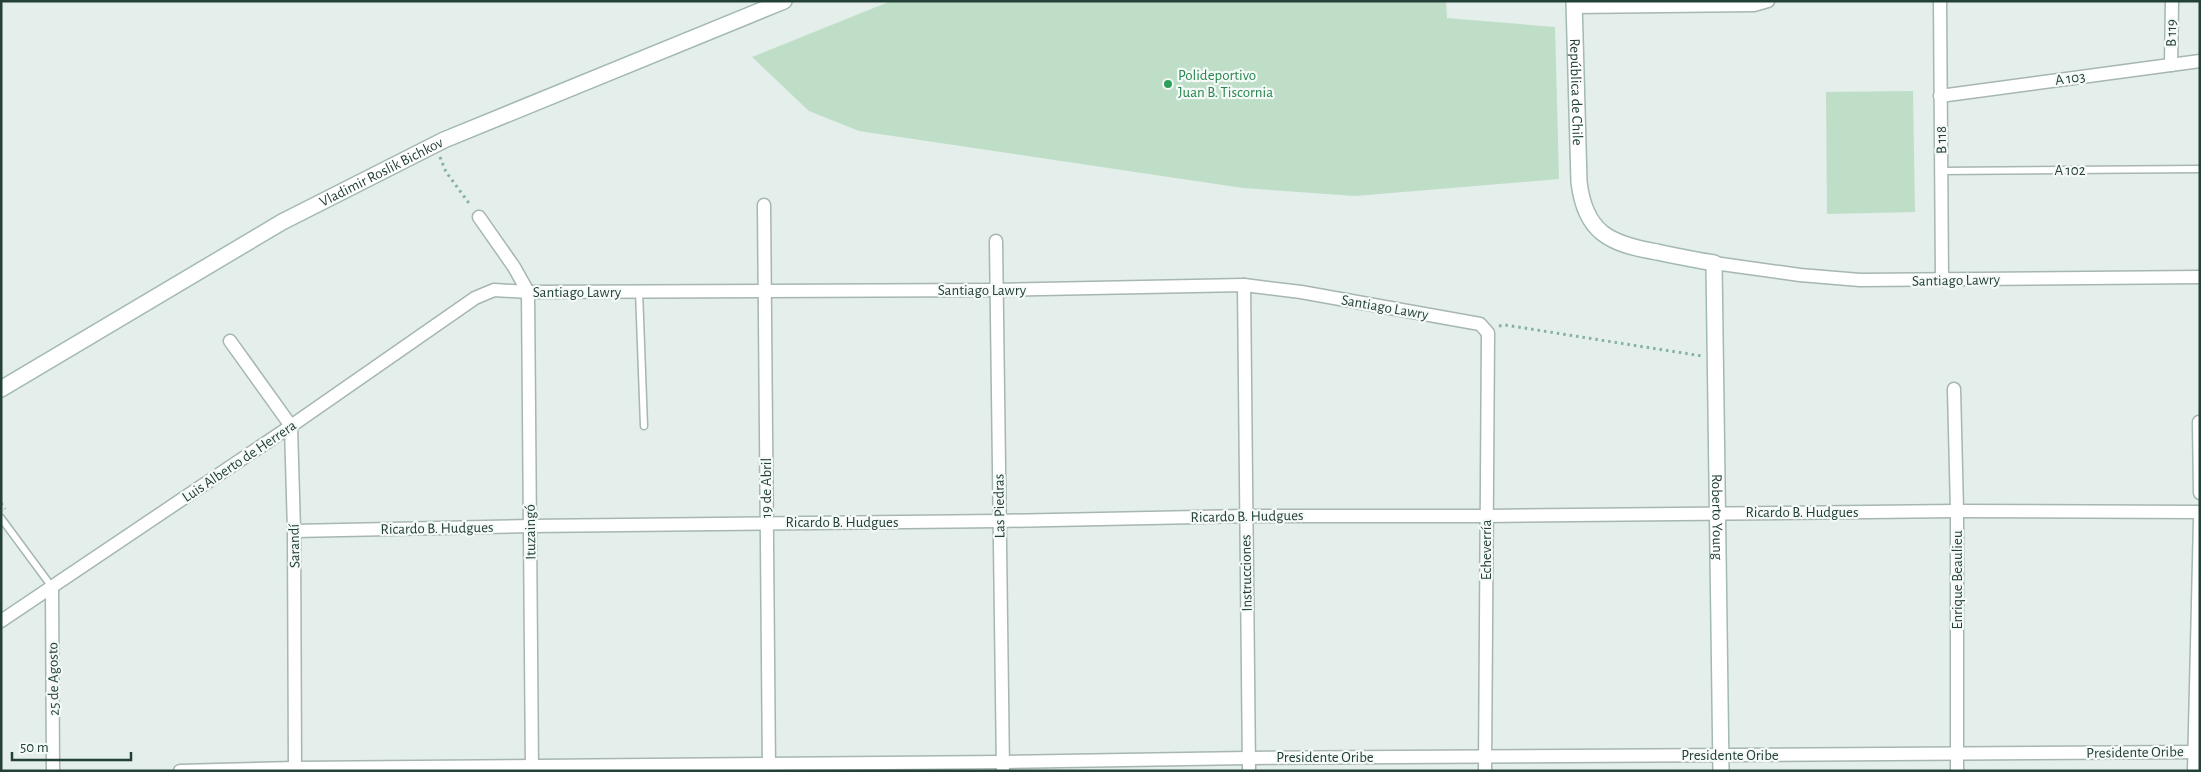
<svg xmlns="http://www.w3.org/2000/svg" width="2201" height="772" viewBox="0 0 2201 772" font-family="'Alegreya Sans',sans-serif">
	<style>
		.grass { fill: #bedec8 }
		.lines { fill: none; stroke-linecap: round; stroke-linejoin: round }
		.lane-casing { stroke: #a6b6b1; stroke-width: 9 }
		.street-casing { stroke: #a6b6b1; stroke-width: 15 }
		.secondary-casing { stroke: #a3b9b3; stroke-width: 18 }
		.path { stroke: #85b1a6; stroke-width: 3; stroke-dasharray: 2.5 4; stroke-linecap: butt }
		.lane { stroke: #fff; stroke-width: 6 }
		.street { stroke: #fff; stroke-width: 12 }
		.secondary { stroke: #fff; stroke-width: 15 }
		.leisure-dot { fill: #2e9e5b; stroke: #f5faf8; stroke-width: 2 }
		.labels { text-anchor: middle; stroke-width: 4.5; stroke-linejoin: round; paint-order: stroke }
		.street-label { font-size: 15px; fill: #234039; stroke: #f5faf8 }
		.leisure-label { font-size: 15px; fill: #27864d; stroke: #f5faf8; text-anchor: start }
	</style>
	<rect width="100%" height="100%" fill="#e4eeea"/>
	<g class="grass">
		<path d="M 891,1 L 1446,1 L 1447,18 L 1555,27 L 1559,179 L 1355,196 L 1243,188 L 859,131 L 809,111 L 752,57 Z"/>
		<path d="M 1913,91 L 1915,212 L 1827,214 L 1826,92 Z"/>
	</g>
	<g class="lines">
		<defs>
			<g id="lane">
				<path d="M 1941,171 L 2200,169"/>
				<path d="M 639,291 L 644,426"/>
				<path d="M 1,518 L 52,587"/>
			</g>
			<g id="street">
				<path d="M 1940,1 L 1942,280"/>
				<path d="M 1574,7 L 1754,5 L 1768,1"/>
				<path d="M 2171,65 L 2172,1"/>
				<path d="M 1940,96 L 2200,61"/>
				<path d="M 764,205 L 769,771"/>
				<path d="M 479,217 L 514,267 L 528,292 L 532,771"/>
				<path d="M 996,241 L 1003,771"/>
				<path d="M 1714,263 L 1800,275 L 1860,280 L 2200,277"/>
				<path d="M 1244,285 L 1249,771"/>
				<path d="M 230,341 L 291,426 L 294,531 L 295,771"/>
				<path d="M 1954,389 L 1957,511 L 1957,771"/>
				<path d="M 2199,422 L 2200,493"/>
				<path d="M 294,531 L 530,526 L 999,521 L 1246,516 L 1486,516 L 1957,511 L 2200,512"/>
				<path d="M 52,587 L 53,771"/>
				<path d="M 1,621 L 291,426 L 475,298 L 494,290 L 528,292 L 996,290 L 1244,285 L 1301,292 L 1480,324 L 1488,333 L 1485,771"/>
				<path d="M 180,771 L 295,768 L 1002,762 L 1248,758 L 2200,752"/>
				<path d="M 2194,771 L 2200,519"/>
			</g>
			<g id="secondary">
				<path id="s1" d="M 1574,1 L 1579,182 C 1585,233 1610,244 1657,252 C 1676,256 1695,260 1714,263 L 1721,771"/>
				<path id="s2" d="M 1,389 L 282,222 L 444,140 L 784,1"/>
			</g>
		</defs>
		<use href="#lane" class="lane-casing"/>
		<use href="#street" class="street-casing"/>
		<use href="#secondary" class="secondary-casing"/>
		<g class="path">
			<path d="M 440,157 L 446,172 L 471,206"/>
			<path d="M 1499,326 L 1505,325 L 1702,356"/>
			<path d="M 1,503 L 5,509"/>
		</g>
		<use href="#lane" class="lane"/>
		<use href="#street" class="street"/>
		<use href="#secondary" class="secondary"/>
	</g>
	<circle class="leisure-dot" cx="1168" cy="84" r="5"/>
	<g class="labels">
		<g class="street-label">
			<text transform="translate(2171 33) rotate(-89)" y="5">B 119</text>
			<text transform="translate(2070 78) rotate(-8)" y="5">A 103</text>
			<text dy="5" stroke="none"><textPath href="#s1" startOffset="91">República de Chile</textPath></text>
			<text transform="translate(1941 140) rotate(-91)" y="5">B 118</text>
			<text x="2070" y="175">A 102</text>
			<text dy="5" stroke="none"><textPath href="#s2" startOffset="438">Vladimir Roslik Bichkov</textPath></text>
			<text transform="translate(1956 280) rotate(-1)" y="5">Santiago Lawry</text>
			<text x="982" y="295">Santiago Lawry</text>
			<text x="577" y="297">Santiago Lawry</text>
			<text transform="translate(1385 307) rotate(10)" y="5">Santiago Lawry</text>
			<text transform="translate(239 461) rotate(-34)" y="5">Luis Alberto de Herrera</text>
			<text transform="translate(766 488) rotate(-90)" y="5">19 de Abril</text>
			<text transform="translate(999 506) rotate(-91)" y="5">Las Piedras</text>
			<text x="1802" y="517">Ricardo B. Hudgues</text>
			<text transform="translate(1247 516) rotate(-1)" y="5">Ricardo B. Hudgues</text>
			<text dy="5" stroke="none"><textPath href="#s1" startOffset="609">Roberto Young</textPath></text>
			<text x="842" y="527">Ricardo B. Hudgues</text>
			<text transform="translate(437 528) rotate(-1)" y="5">Ricardo B. Hudgues</text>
			<text transform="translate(530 532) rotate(-91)" y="5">Ituzaingó</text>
			<text transform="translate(294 546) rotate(-91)" y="5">Sarandí</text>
			<text transform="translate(1486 550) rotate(-90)" y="5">Echeverría</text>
			<text transform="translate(1246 573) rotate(-91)" y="5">Instrucciones</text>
			<text transform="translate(1957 580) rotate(-90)" y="5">Enrique Beaulieu</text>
			<text transform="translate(53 679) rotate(-91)" y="5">25 de Agosto</text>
			<text transform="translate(2135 752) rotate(-1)" y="5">Presidente Oribe</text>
			<text x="1730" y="760">Presidente Oribe</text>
			<text x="1325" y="762">Presidente Oribe</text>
		</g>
		<g class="leisure-label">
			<text x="1178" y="80">Polideportivo<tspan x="1178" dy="17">Juan B. Tiscornia</tspan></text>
		</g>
	</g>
	<rect width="2201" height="772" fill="none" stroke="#234039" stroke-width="5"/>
	<path d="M12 752v8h119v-8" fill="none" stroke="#234039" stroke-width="2.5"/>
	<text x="20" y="752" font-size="15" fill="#234039" stroke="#f5faf8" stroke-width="4" paint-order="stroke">50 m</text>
</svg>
